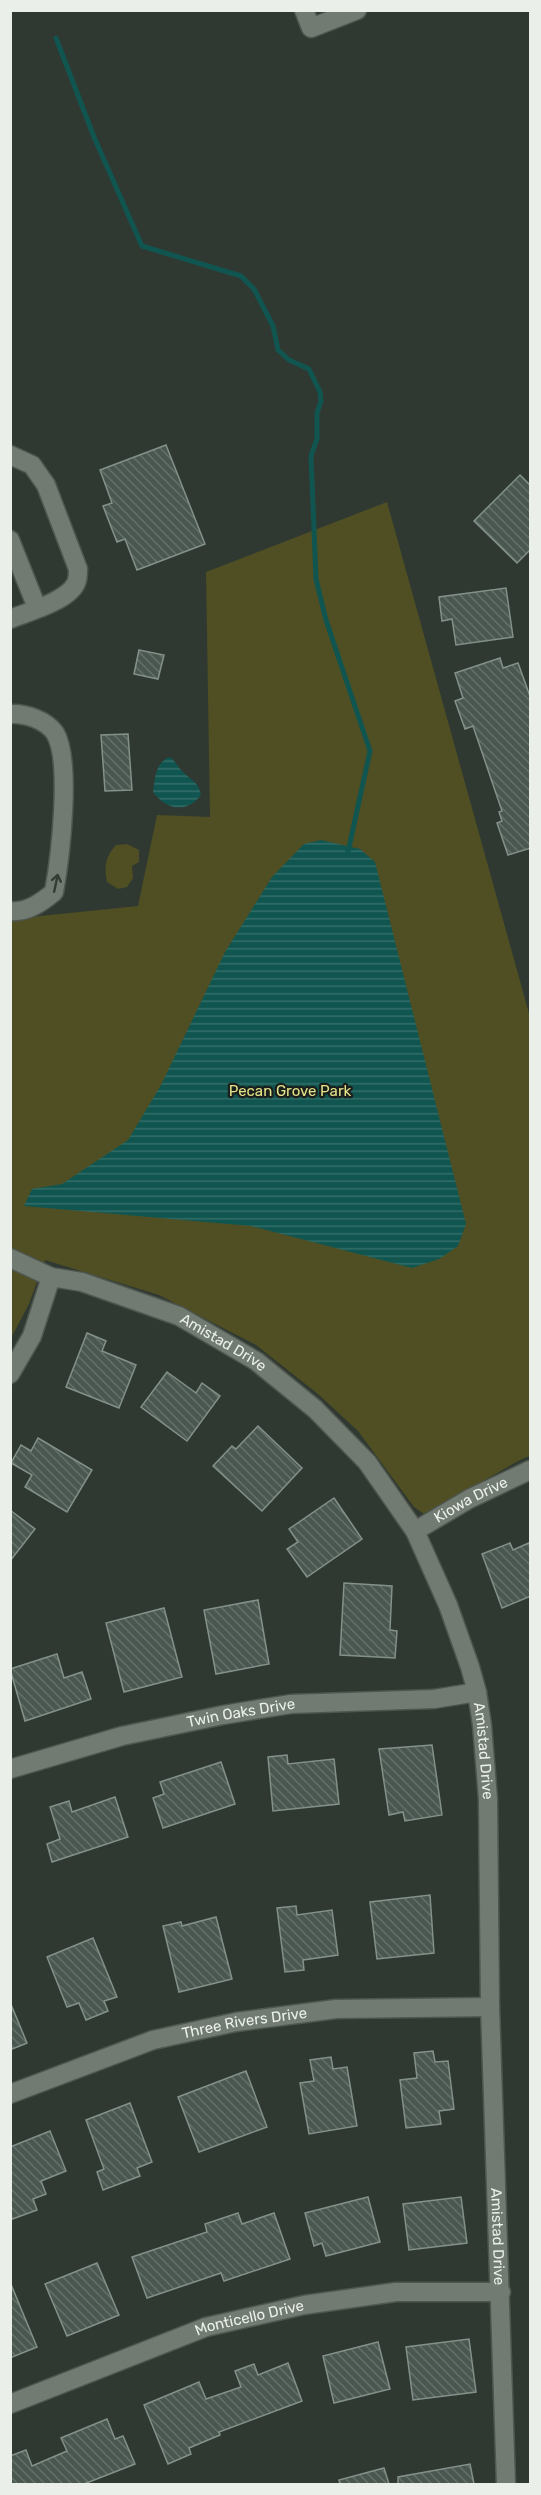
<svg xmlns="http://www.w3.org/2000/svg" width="541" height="2495" viewBox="0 0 541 2495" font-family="Rubik,sans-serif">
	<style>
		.park { fill: #4f4f23 }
		.water { fill: url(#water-rules) }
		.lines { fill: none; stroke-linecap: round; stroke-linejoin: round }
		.stream { stroke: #115550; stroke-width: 5 }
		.building { fill: url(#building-back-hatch); stroke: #83918b; stroke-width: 1.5 }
		.minor-casing { stroke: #4f564f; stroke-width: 21 }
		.minor { stroke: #717b72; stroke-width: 18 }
		.oneway { stroke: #353b35 }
		.labels { text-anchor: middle; stroke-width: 4.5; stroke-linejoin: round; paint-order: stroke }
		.park-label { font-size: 15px; fill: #e2e28a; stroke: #1b1f1b }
		.street-label { font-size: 15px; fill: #eaefea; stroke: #1b1f1b }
	</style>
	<defs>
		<pattern id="water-rules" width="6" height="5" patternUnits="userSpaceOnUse" patternTransform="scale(1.5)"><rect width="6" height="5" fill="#115550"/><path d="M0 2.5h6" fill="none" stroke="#346e69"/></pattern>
		<pattern id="building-back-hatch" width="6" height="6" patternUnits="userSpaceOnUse" patternTransform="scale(1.5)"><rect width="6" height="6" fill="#4a5751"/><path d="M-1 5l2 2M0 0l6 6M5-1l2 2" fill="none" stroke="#646f6a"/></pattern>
	</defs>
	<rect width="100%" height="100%" fill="#303931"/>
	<g class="park">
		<path d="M 387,502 L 530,1017 L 530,1456 L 522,1459 L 424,1514 L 414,1507 L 358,1431 L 318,1394 L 256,1345 L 159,1295 L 45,1260 L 29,1304 L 11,1338 L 11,919 L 138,906 L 157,815 L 210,817 L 206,572 Z"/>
		<path d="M 127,844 L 139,850 L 139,862 L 132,866 L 133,878 L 127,887 L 118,889 L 107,882 C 104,867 105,857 116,845 Z"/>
	</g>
	<g class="water">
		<path d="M 169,757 C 176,760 177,767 183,772 C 192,781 198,781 201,795 C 187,814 166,810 153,792 C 155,778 155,764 169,757 Z"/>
		<path d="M 321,840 L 360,849 L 375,862 L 466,1224 L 458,1246 L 439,1259 L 412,1268 L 251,1226 L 24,1206 L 32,1189 L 62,1184 L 128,1140 L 161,1085 L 225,952 L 272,877 L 304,844 Z"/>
	</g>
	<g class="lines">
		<path class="stream" d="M 56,38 L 94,137 L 142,246 L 241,276 L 254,289 L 273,326 L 278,350 L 289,360 L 309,369 L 320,392 L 321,401 L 317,413 L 317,439 L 311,456 L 316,579 L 326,620 L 370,751 L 348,852"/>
	</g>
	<g class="building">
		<path d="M 166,445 L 205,544 L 137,570 L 125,539 L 117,542 L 103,506 L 112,503 L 100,470 Z"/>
		<path d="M 520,475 L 531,486 L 531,549 L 517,563 L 474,521 Z"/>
		<path d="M 506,588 L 513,637 L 456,645 L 452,619 L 442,621 L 439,597 Z"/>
		<path d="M 139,650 L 164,655 L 158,679 L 134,674 Z"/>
		<path d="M 500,658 L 503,668 L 518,663 L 531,699 L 531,848 L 508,855 L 497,823 L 502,821 L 499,812 L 502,811 L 473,726 L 465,729 L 455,701 L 463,698 L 455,673 Z"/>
		<path d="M 128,734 L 132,790 L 105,791 L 101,735 Z"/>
		<path d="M 87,1333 L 106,1341 L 102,1351 L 136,1365 L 119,1408 L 66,1387 Z"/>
		<path d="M 167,1372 L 196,1393 L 202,1383 L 220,1396 L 187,1441 L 141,1407 Z"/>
		<path d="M 258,1426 L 302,1468 L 262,1511 L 213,1466 L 232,1446 L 236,1449 Z"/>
		<path d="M 38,1438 L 92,1470 L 67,1512 L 25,1487 L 32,1475 L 11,1463 L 21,1445 L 31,1451 Z"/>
		<path d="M 334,1498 L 362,1539 L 307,1577 L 287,1549 L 298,1542 L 289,1529 Z"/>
		<path d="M 10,1510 L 35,1529 L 10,1561 Z"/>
		<path d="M 531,1542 L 531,1596 L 502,1608 L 482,1554 L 510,1543 L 513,1550 Z"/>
		<path d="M 344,1583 L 392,1586 L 390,1630 L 397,1631 L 395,1658 L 340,1655 Z"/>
		<path d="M 258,1600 L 269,1664 L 216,1674 L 204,1610 Z"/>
		<path d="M 164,1608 L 182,1677 L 124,1692 L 106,1623 Z"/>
		<path d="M 57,1654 L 64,1678 L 82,1672 L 91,1699 L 25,1721 L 10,1669 Z"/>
		<path d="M 432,1745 L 442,1815 L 405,1821 L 403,1812 L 389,1815 L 379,1749 Z"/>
		<path d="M 287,1755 L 288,1764 L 334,1759 L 339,1804 L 273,1811 L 268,1757 Z"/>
		<path d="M 221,1762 L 235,1804 L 163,1828 L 153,1798 L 164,1794 L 160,1782 Z"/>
		<path d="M 115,1797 L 128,1837 L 52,1862 L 47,1844 L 60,1839 L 50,1807 L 69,1801 L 72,1812 Z"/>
		<path d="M 430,1895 L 434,1953 L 377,1959 L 370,1902 Z"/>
		<path d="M 296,1906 L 297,1915 L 332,1910 L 338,1955 L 303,1960 L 304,1970 L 285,1972 L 277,1908 Z"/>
		<path d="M 216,1917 L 232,1979 L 179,1992 L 163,1926 L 181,1922 L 182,1926 Z"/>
		<path d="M 93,1938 L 117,1997 L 104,2001 L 108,2011 L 86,2020 L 79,2003 L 67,2007 L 47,1957 Z"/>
		<path d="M 10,2002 L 27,2043 L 10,2050 Z"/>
		<path d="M 433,2051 L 435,2062 L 448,2061 L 454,2109 L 439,2111 L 441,2124 L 406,2128 L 400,2080 L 417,2078 L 414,2053 Z"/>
		<path d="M 331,2057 L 333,2069 L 347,2067 L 357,2126 L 309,2134 L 300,2083 L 314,2081 L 310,2060 Z"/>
		<path d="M 246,2071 L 267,2127 L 199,2152 L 178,2097 Z"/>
		<path d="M 130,2103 L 152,2162 L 137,2168 L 140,2176 L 103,2190 L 97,2172 L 104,2169 L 86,2120 Z"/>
		<path d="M 50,2131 L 66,2171 L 41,2181 L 46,2194 L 33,2199 L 37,2210 L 10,2220 L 10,2147 Z"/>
		<path d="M 368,2197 L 380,2242 L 326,2256 L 322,2243 L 314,2246 L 305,2213 Z"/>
		<path d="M 461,2197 L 467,2243 L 409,2250 L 403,2204 Z"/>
		<path d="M 238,2213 L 242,2224 L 274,2213 L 290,2259 L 224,2281 L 221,2273 L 147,2298 L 132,2257 L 207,2232 L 205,2224 Z"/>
		<path d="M 97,2263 L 119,2315 L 67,2336 L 45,2284 Z"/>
		<path d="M 10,2282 L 37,2347 L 10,2358 Z"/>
		<path d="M 469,2339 L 476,2392 L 413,2400 L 406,2347 Z"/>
		<path d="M 378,2342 L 390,2389 L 334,2403 L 323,2356 Z"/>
		<path d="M 288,2363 L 302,2401 L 219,2432 L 220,2435 L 189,2448 L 191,2454 L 168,2464 L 144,2405 L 199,2382 L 206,2399 L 241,2387 L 235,2371 L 254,2364 L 258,2375 Z"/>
		<path d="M 107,2419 L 115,2439 L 123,2436 L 135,2464 L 84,2484 L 10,2484 L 10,2456 L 26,2450 L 32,2466 L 67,2451 L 61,2438 Z"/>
		<path d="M 470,2464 L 474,2484 L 398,2484 L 398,2477 Z"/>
		<path d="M 384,2468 L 389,2484 L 340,2484 L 339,2480 Z"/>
	</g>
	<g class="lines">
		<defs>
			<g id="minor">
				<path d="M 304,10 L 311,28 L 357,10"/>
				<path d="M 10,455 L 32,465 L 46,485 L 78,569 C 78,573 78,579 76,583 C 68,601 28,612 10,619"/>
				<path d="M 10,540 L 37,608"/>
				<path d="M 10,714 C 25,713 46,720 55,733 C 72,761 60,859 54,892 C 42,902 27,913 10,911"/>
				<path id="s1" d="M 10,1258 L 51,1277 L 82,1282 L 179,1316 L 256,1361 L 315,1409 L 367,1462 L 415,1531 L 448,1605 L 470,1667 L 477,1692 L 482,1725 L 488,1799 L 490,2007 L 506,2484"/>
				<path d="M 10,1374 L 32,1336 L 51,1277"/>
				<path id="s2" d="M 415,1531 L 469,1499 L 530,1470"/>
				<path id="s3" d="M 10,1769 L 122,1736 L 223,1715 L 291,1704 L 434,1699 L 477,1692"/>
				<path id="s4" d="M 10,2094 L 153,2040 L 236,2022 L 336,2009 L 490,2007"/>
				<path id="s5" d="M 10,2404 L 206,2327 L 304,2305 L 396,2292 L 501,2292"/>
			</g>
		</defs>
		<use href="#minor" class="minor-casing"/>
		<use href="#minor" class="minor"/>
	</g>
	<defs><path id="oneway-shaft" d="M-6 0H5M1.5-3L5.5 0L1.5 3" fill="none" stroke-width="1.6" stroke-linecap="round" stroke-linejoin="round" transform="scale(1.5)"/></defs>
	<use class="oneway" href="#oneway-shaft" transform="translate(56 883) rotate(-78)"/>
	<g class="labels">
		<g class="park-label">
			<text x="290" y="1096">Pecan Grove Park</text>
		</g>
		<g class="street-label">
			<text dy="5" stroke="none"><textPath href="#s1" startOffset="231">Amistad Drive</textPath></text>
			<text dy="5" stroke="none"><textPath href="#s2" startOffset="64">Kiowa Drive</textPath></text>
			<text dy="5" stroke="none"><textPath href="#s3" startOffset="238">Twin Oaks Drive</textPath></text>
			<text dy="5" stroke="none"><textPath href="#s1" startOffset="735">Amistad Drive</textPath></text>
			<text dy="5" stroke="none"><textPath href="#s4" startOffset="246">Three Rivers Drive</textPath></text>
			<text dy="5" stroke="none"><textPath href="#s1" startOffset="1221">Amistad Drive</textPath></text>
			<text dy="5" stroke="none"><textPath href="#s5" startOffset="255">Monticello Drive</textPath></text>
		</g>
	</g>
	<rect width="541" height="2495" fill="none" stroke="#eaefea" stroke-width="24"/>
</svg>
